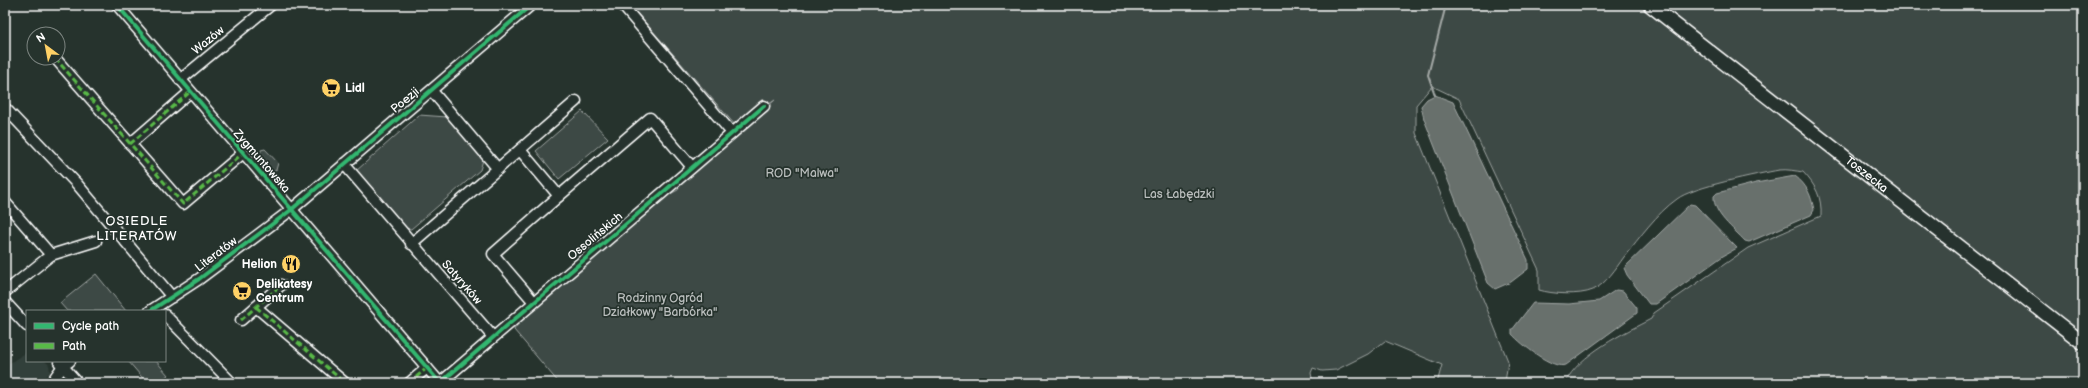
<svg xmlns="http://www.w3.org/2000/svg" width="2088" height="388" viewBox="0 0 2088 388" font-family="'Balsamiq Sans',sans-serif">
	<style>
		.built { fill: #333f3a }
		.green { fill: #3e4944; stroke: #9ea4a2 }
		.water { fill: #67706c; stroke: #a4a9a7 }
		.lines { fill: none; stroke-linecap: round; stroke-linejoin: round }
		.stream { stroke: #a4a9a7; stroke-width: 2 }
		.minor-casing { stroke: #fff; stroke-width: 13 }
		.major-casing { stroke: #fff; stroke-width: 16 }
		.minor { stroke: #26332d; stroke-width: 10 }
		.major { stroke: #26332d; stroke-width: 13 }
		.quiet { stroke: #58b947; stroke-width: 3; stroke-dasharray: 6 3; stroke-linecap: butt }
		.cycleway-casing { stroke: #26332d; stroke-width: 6 }
		.cycleway { stroke: #33b770; stroke-width: 4 }
		.labels { text-anchor: middle; stroke-width: 3.5; stroke-linejoin: round; paint-order: stroke }
		.street-label { font-size: 12px; fill: #fff; stroke: #26332d }
		.poi-label { font-size: 12px; font-weight: bold; fill: #fff; stroke: #26332d; text-anchor: start }
		.park-label { font-size: 12px; fill: #bbbfbe; stroke: #26332d }
		.neighbourhood-label { font-size: 13px; letter-spacing: 1px; fill: #fff; stroke: #26332d }
	</style>
	<rect width="100%" height="100%" fill="#26332d"/>
	<filter id="ink" filterUnits="userSpaceOnUse"><feTurbulence type="fractalNoise" baseFrequency=".025" numOctaves="2"/><feDisplacementMap in="SourceGraphic" scale="8" xChannelSelector="R" yChannelSelector="G"/><feConvolveMatrix kernelMatrix="1 2 1 2 8 2 1 2 1" color-interpolation-filters="sRGB"/></filter>
	<g filter="url(#ink)">
		<path class="built" d="M 27,352 L 27,361 L 45,361 L 49,365 L 50,372 L 41,383 L 5,383 L 5,366 Z"/>
		<g class="green">
			<path d="M 630,5 L 2083,5 L 2083,383 L 1565,383 C 1579,354 1624,333 1651,319 L 1654,313 L 1748,248 L 1821,216 C 1822,197 1816,186 1803,172 C 1796,171 1787,169 1779,170 C 1758,174 1692,187 1677,199 C 1656,214 1640,237 1624,257 C 1616,268 1606,284 1593,290 C 1579,296 1552,294 1539,290 L 1539,270 L 1459,99 L 1432,86 L 1416,105 L 1416,133 L 1508,361 L 1505,383 L 1437,383 L 1442,365 L 1385,341 L 1368,354 L 1336,370 L 1322,371 L 1313,368 L 1311,373 L 1313,383 L 559,383 L 514,330 L 517,324 L 670,194 L 678,190 L 679,184 L 775,100 L 736,126 Z"/>
			<path d="M 582,111 L 608,138 L 559,179 L 536,151 Z"/>
			<path d="M 419,115 L 447,117 L 483,160 L 480,170 L 411,229 L 405,228 L 356,171 Z"/>
			<path d="M 265,149 L 278,163 L 276,170 L 269,176 L 258,161 L 261,150 Z"/>
			<path d="M 96,274 L 126,311 L 67,311 L 60,303 Z"/>
			<path d="M 128,361 L 156,361 L 168,375 L 158,383 L 147,383 Z"/>
		</g>
		<g class="water">
			<path d="M 1435,95 L 1453,102 L 1528,260 L 1528,269 L 1511,282 L 1495,289 L 1488,283 L 1424,119 L 1421,106 L 1427,99 Z"/>
			<path d="M 1795,176 C 1807,185 1811,195 1814,210 L 1811,215 L 1749,242 L 1745,241 C 1734,229 1713,214 1714,196 L 1717,193 L 1756,183 Z"/>
			<path d="M 1690,204 L 1695,205 L 1737,248 L 1723,256 L 1656,304 L 1649,304 L 1627,275 L 1624,268 Z"/>
			<path d="M 1616,290 L 1623,291 L 1637,308 L 1637,313 L 1566,365 C 1553,370 1521,344 1512,334 L 1512,330 L 1533,303 L 1569,304 L 1599,301 Z"/>
		</g>
		<g class="lines">
			<path class="stream" d="M 1435,95 L 1428,75 L 1446,5"/>
			<defs>
				<g id="minor">
					<path d="M 117,5 L 440,383"/>
					<path d="M 622,5 L 732,133"/>
					<path d="M 55,58 L 183,204 L 242,154"/>
					<path d="M 180,80 L 271,5"/>
					<path d="M 432,91 L 498,169"/>
					<path d="M 5,108 L 77,184 L 172,297"/>
					<path d="M 130,144 L 190,92"/>
					<path d="M 520,150 L 559,196 L 493,254 L 534,302"/>
					<path d="M 344,164 L 493,337"/>
					<path d="M 559,196 L 650,118 L 692,167"/>
					<path d="M 5,202 L 51,255"/>
					<path d="M 411,244 L 576,101"/>
					<path d="M 5,292 L 51,255 L 96,241"/>
					<path d="M 5,302 L 27,326"/>
					<path d="M 256,307 L 345,383"/>
					<path d="M 150,311 L 199,279 L 291,210 L 531,5"/>
					<path d="M 165,315 L 232,383"/>
					<path d="M 241,320 L 281,285"/>
					<path d="M 59,362 L 78,383"/>
					<path d="M 51,383 L 63,366 L 70,361"/>
					<path d="M 409,383 L 427,368"/>
					<path d="M 440,383 L 764,106"/>
				</g>
				<g id="major">
					<path id="s1" d="M 1650,5 L 2083,343"/>
				</g>
			</defs>
			<use href="#minor" class="minor-casing"/>
			<use href="#major" class="major-casing"/>
			<use href="#minor" class="minor"/>
			<use href="#major" class="major"/>
			<g class="quiet">
				<path d="M 55,58 L 183,204 L 242,154"/>
				<path d="M 130,144 L 190,92"/>
				<path d="M 256,307 L 345,383"/>
				<path d="M 241,320 L 281,285"/>
				<path d="M 409,383 L 427,368"/>
			</g>
			<defs>
				<g id="cycleway">
					<path d="M 117,5 L 440,383"/>
					<path d="M 150,311 L 199,279 L 291,210 L 531,5"/>
					<path d="M 440,383 L 764,106"/>
				</g>
			</defs>
			<use href="#cycleway" class="cycleway-casing"/>
			<use href="#cycleway" class="cycleway"/>
		</g>
	</g>
	<defs>
		<symbol id="supermarket-disc" viewBox="-11 -11 22 22"><circle r="9.5" fill="#ffd166" stroke="#26332d"/><path d="M-6-5.5h2.5l.6 2H6L4.5 2H-2.5L-4.4-4H-6ZM-1.5 3.2a1.3 1.3 0 1 0 .1 0ZM3 3.2a1.3 1.3 0 1 0 .1 0Z" fill="#111"/></symbol>
		<symbol id="restaurant-disc" viewBox="-11 -11 22 22"><circle r="9.5" fill="#ffd166" stroke="#26332d"/><path d="M-5-6h1v4h1v-4h1v4h1v-4h1v5L-1.5 .5V6h-2V.5L-5-1ZM5-6V6H3V1.5H1.5Q1.5-4 5-6Z" fill="#111"/></symbol>
	</defs>
	<g fill-rule="evenodd">
		<use href="#supermarket-disc" x="320" y="77" width="22" height="22"/>
		<use href="#restaurant-disc" x="280" y="253" width="22" height="22"/>
		<use href="#supermarket-disc" x="231" y="280" width="22" height="22"/>
	</g>
	<g class="labels">
		<g class="street-label">
			<text transform="translate(208 40) rotate(-39)" y="4">Wazów</text>
			<text transform="translate(405 100) rotate(-40)" y="4">Poezji</text>
			<text transform="translate(262 161) rotate(49)" y="4">Zygmuntowska</text>
			<text dy="4" stroke="none"><textPath href="#s1" startOffset="275">Toszecka</textPath></text>
			<text transform="translate(595 236) rotate(-40)" y="4">Ossolińskich</text>
			<text transform="translate(216 254) rotate(-37)" y="4">Literatów</text>
			<text transform="translate(462 282) rotate(49)" y="4">Satyryków</text>
		</g>
		<g class="poi-label">
			<text x="345" y="92">Lidl</text>
			<text x="277" y="268" text-anchor="end">Helion</text>
			<text x="256" y="288">Delikatesy<tspan x="256" dy="14">Centrum</tspan></text>
		</g>
		<g class="park-label">
			<text x="802" y="177">ROD "Malwa"</text>
			<text x="1179" y="198">Las Łabędzki</text>
			<text x="660" y="302">Rodzinny Ogród<tspan x="660" dy="14">Działkowy "Barbórka"</tspan></text>
		</g>
		<g class="neighbourhood-label">
			<text x="137" y="225">OSIEDLE<tspan x="137" dy="15">LITERATÓW</tspan></text>
		</g>
	</g>
	<rect width="2088" height="388" fill="none" stroke="#26332d" stroke-width="20"/>
	<rect x="10" y="10" width="2068" height="368" fill="none" stroke="#fff" stroke-width="1.5" filter="url(#ink)"/>
	<rect x="26" y="310" width="140" height="52" fill="#26332d" stroke="#7d8581"/>
	<rect x="34" y="323" width="20" height="6" fill="#33b770" stroke="#7d8581"/>
	<text x="62" y="330" font-size="12" fill="#ffffff">Cycle path</text>
	<rect x="34" y="343" width="20" height="6" fill="#58b947" stroke="#7d8581"/>
	<text x="62" y="350" font-size="12" fill="#ffffff">Path</text>
	<g transform="translate(46 46) rotate(328)"><circle r="19" fill="#26332d" stroke="#7d8581"/>
	<path d="M0-3L7 15L0 10L-7 15Z" fill="#ffd166"/>
	<text y="-6" font-size="11" font-weight="bold" text-anchor="middle" fill="#ffffff">N</text>
	</g>
</svg>
